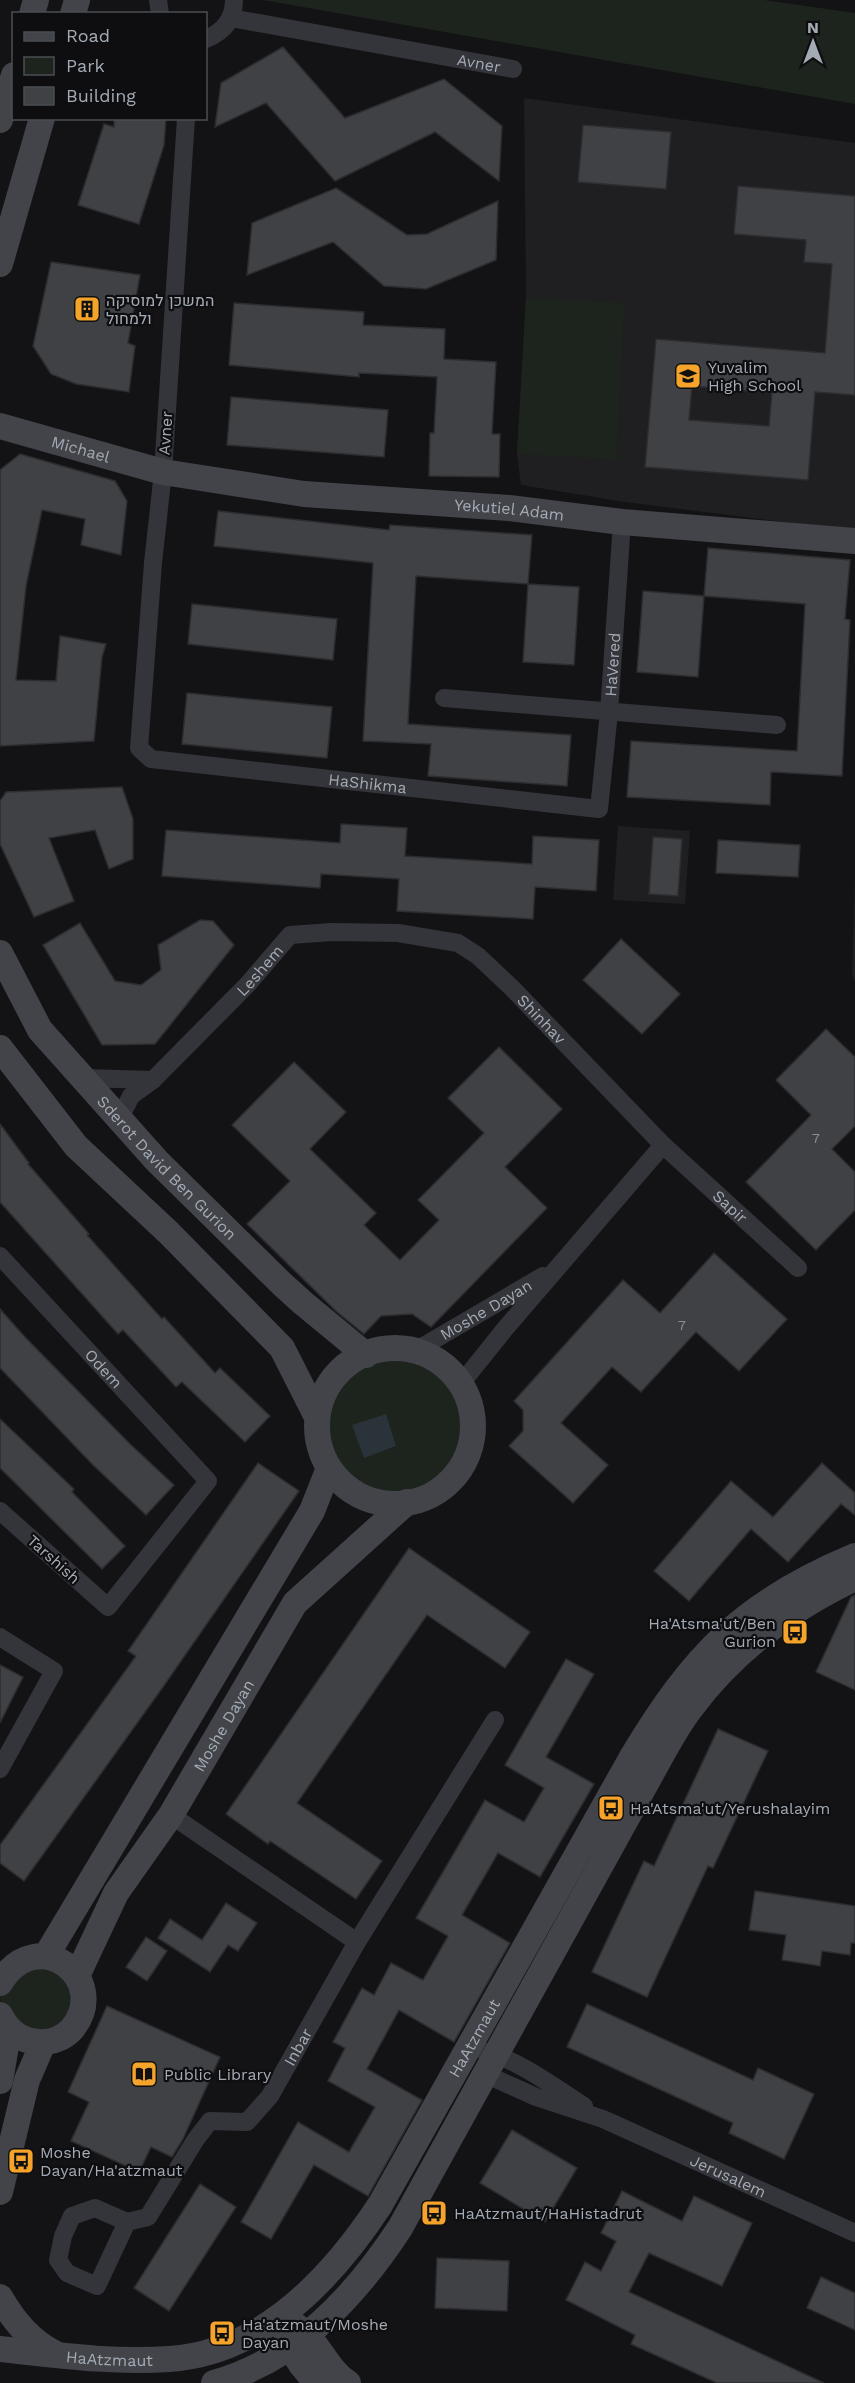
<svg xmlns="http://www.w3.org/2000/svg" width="855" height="2383" viewBox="0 0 855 2383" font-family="'Work Sans',Heebo,sans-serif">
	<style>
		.built { fill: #1f1f22 }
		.green { fill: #1d241d }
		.water { fill: #293339 }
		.building { fill: #3f4145; stroke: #2d2d31; stroke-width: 1.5; fill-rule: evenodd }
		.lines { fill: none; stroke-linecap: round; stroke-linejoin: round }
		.street { stroke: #34353a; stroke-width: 18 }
		.secondary { stroke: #42444a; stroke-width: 26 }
		.labels { text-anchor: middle; stroke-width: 4.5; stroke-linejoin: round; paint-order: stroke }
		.number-label { font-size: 14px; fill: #8b9099 }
		.street-label { font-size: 16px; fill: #a4abb5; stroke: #0e0e10 }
		.poi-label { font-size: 16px; fill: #a4abb5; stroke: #0e0e10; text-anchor: start }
	</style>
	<rect width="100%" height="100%" fill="#131315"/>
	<g class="built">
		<path d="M 524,98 L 855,143 L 855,531 L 625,502 L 521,485 L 517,454 L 526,298 Z"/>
		<path d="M 618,826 L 690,831 L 685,904 L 613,900 Z"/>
		<path d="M 855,877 L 855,981 L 852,976 Z"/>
	</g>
	<g class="green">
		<path d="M 263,0 L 764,0 L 855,13 L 855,104 Z"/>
		<path d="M 526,298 L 624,303 L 616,459 L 517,454 Z"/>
		<circle cx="395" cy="1427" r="74"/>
		<path d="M 57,1963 L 81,2002 L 45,2039 L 1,2010 L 0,1995 L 7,1976 Z"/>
	</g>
	<path class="water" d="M 386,1414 L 396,1446 L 364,1458 L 352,1425 Z"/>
	<g class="building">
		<path d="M 283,47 L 345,118 L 444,79 L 502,126 L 499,181 L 435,132 L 335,181 L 266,103 L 215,127 L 221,83 Z"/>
		<path d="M 114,118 L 166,118 L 164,145 L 139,224 L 78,205 L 104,124 L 114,127 Z"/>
		<path d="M 583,125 L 671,132 L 666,189 L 578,182 Z"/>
		<path d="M 738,186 L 855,196 L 855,395 L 815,392 L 808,480 L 645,467 L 656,339 L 825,353 L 832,264 L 804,262 L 806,240 L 734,234 ZM 692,386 L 772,393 L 769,426 L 689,420 Z"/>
		<path d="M 336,188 L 407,235 L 427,234 L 498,201 L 496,260 L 426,289 L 384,286 L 333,242 L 247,275 L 252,223 Z"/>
		<path d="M 51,262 L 140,275 L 128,343 L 135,346 L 129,392 L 76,384 L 51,374 L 33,346 Z"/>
		<path d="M 234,303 L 364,312 L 363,325 L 445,329 L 444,359 L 496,362 L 492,434 L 500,434 L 499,477 L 429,476 L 430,433 L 434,433 L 437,377 L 359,373 L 359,377 L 229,365 Z"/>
		<path d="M 231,397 L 388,410 L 384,457 L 227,445 Z"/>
		<path d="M 20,454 L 115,481 L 127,501 L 121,555 L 81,545 L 85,519 L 42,510 L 26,586 L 16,680 L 56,681 L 60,636 L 106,644 L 102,657 L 94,741 L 0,746 L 0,470 Z"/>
		<path d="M 218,511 L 389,530 L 390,525 L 532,535 L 528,584 L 416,576 L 408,724 L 571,735 L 567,786 L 428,776 L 431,744 L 363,741 L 373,563 L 214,546 Z"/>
		<path d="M 708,548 L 850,560 L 845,619 L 850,620 L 842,776 L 771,772 L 770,805 L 627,797 L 631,741 L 797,751 L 805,604 L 704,596 Z"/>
		<path d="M 528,584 L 579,587 L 574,665 L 523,662 Z"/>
		<path d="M 643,591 L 704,596 L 698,677 L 637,672 Z"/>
		<path d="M 192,604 L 337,619 L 333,660 L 188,644 Z"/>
		<path d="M 187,693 L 332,707 L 327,758 L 182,744 Z"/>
		<path d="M 122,787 L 133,819 L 133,859 L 109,869 L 95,830 L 49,838 L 74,901 L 34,917 L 0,844 L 0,801 L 6,792 Z"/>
		<path d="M 341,824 L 407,828 L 405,856 L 532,864 L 533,836 L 599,840 L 596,891 L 535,887 L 533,919 L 397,911 L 399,879 L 321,874 L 320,888 L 162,876 L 166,830 L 340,843 Z"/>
		<path d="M 653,837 L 682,839 L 678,896 L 649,894 Z"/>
		<path d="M 718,840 L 800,845 L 798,877 L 716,873 Z"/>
		<path d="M 200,920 L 213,921 L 234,945 L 155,1044 L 102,1045 L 43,945 L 80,923 L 115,981 L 141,985 L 161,970 L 158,945 Z"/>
		<path d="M 621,939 L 680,994 L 642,1034 L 583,980 Z"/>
		<path d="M 826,1029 L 855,1057 L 855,1126 L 832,1149 L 855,1172 L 855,1210 L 816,1250 L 746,1182 L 811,1115 L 776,1080 Z"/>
		<path d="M 499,1047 L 562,1109 L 505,1167 L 547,1208 L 431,1327 L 412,1314 L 381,1316 L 364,1334 L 337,1312 L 247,1224 L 290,1181 L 232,1125 L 294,1062 L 346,1112 L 310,1149 L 376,1213 L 364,1225 L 400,1260 L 439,1220 L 418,1200 L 484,1133 L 448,1098 Z"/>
		<path d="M 0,1124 L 29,1163 L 28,1164 L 89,1234 L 87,1235 L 162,1319 L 164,1317 L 215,1373 L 220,1368 L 270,1416 L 245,1442 L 182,1382 L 176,1387 L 123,1330 L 118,1334 L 0,1202 Z"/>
		<path d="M 714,1253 L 787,1319 L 739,1371 L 696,1332 L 641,1392 L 612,1367 L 561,1423 L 608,1465 L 573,1503 L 509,1446 L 523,1431 L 523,1410 L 514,1401 L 623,1280 L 660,1313 Z"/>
		<path d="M 0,1309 L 25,1337 L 129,1443 L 174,1485 L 146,1515 L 93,1465 L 0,1368 Z"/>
		<path d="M 0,1419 L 74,1489 L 72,1492 L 125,1546 L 102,1569 L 0,1468 Z"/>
		<path d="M 258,1463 L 299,1491 L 163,1687 L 24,1881 L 0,1863 L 0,1845 L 136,1656 L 128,1651 Z"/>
		<path d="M 822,1463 L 855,1493 L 855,1515 L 841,1504 L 788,1562 L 751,1529 L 689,1601 L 654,1571 L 731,1481 L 773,1517 Z"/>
		<path d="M 409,1548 L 530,1632 L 505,1668 L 427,1615 L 297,1803 L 382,1861 L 356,1899 L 270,1841 L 268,1844 L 226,1814 Z"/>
		<path d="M 855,1595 L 855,1690 L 816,1672 L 851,1597 Z"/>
		<path d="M 566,1659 L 594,1674 L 546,1757 L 594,1784 L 540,1877 L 498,1853 L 462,1915 L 510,1943 L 454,2042 L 399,2010 L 367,2069 L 422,2100 L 368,2196 L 314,2165 L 271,2239 L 241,2222 L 298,2122 L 349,2152 L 375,2107 L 328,2081 L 345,2048 L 333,2042 L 362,1988 L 374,1995 L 391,1963 L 423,1980 L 448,1936 L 416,1918 L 485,1800 L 524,1822 L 544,1788 L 505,1765 Z"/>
		<path d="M 0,1665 L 23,1677 L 0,1723 Z"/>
		<path d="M 718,1729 L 768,1751 L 713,1868 L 708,1866 L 647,1997 L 592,1972 L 644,1861 L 654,1866 Z"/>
		<path d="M 755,1891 L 855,1906 L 855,1943 L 851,1943 L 850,1955 L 822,1951 L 820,1966 L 782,1960 L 786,1935 L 749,1930 Z"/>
		<path d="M 226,1903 L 257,1923 L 238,1951 L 228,1945 L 210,1972 L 158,1938 L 170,1919 L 202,1940 Z"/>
		<path d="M 146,1937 L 167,1951 L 147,1981 L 126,1967 Z"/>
		<path d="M 587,2004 L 753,2080 L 758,2068 L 814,2094 L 784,2159 L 729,2133 L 733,2123 L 567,2047 Z"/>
		<path d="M 107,2006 L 220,2057 L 183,2139 L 172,2157 L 151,2147 L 139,2172 L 71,2141 L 89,2102 L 68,2092 Z"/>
		<path d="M 512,2130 L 577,2168 L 545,2222 L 480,2183 Z"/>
		<path d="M 200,2184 L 236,2207 L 169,2311 L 134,2288 Z"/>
		<path d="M 622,2191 L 682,2221 L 694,2196 L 752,2223 L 722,2286 L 649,2253 L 629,2292 L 824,2383 L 717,2383 L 631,2344 L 635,2335 L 566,2300 L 585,2262 L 601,2271 L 616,2241 L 601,2233 Z"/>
		<path d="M 437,2258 L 509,2261 L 507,2311 L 435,2308 Z"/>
		<path d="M 821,2277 L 855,2293 L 855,2330 L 807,2308 Z"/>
	</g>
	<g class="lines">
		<g class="street">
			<path d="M 158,0 L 160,14"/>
			<path id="s1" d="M 231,18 L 513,69"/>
			<path d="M 206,39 C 223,32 234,20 234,0"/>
			<path id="s2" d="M 186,118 L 163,472 L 153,563 L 139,748 L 151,759 L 599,809 L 609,712 L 622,522"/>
			<path d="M 444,698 L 777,725"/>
			<path d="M 83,1078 L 153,1080"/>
			<path id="s3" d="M 119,1120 L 131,1096 L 153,1080 L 248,984 L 290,935 L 332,932 L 398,933 L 458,943 L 478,956 L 512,988 L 663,1145 L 798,1268"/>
			<path id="s4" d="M 0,1256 L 208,1481 L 108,1607 L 0,1511"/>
			<path id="s5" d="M 415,1351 L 543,1276"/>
			<path d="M 460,1385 L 504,1330 L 663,1145"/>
			<path d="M 0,1637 L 54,1671 L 0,1769"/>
			<path d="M 171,1815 L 357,1942"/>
			<path d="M 485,2052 C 516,2058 557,2089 584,2106"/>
			<path id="s6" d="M 485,2074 L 536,2097 L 603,2119 L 855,2233"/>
			<path id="s7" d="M 127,2222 L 97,2286 L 67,2273 L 58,2260 L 63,2236 L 72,2216 L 95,2208 L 127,2222 L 148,2217 L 196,2139 L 210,2121 L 247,2122 L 270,2096 L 357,1942 L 495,1720"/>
		</g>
		<g class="secondary">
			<path d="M 32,14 L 36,0"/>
			<path d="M 73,14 L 77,0"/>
			<path d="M 0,120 L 14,75"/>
			<path d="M 0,264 L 42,118"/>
			<path id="s8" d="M 0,426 L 163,472 L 304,494 L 509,508 L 622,522 L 855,541"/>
			<path id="s9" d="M 0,953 L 40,1030 L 157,1161 L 282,1284 L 303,1303 L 366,1355"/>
			<path d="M 0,1048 L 76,1146 L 169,1233 L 282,1348 L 317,1417"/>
			<circle cx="395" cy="1426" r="78"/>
			<path d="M 46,1956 L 312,1511 L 329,1468"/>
			<path id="s10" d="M 77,1976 L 116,1893 L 171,1815 L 295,1603 L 407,1502"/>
			<path d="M 0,1983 C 38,1921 112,1980 72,2029 C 64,2038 51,2043 39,2042 C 20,2041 8,2031 0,2015"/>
			<path d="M 0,2081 L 9,2029"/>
			<path d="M 0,2192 L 27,2080 L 43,2043"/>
			<path d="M 0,2297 C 13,2320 30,2341 54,2353"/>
			<path d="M 296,2326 C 319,2341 326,2369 348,2383"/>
			<path d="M 286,2333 C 292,2352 303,2371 319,2383"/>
			<path id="s11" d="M 0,2349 C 56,2355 113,2363 169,2359 C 263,2353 332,2278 380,2205 L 632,1757 C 693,1655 744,1602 855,1556"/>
			<path d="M 214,2383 C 297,2359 354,2298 400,2228 L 655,1767 C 666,1747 677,1726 691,1708 C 733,1651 792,1608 855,1578"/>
		</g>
	</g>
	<defs>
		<symbol id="building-square" viewBox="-11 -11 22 22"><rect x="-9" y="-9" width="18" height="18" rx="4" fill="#f5a32a" stroke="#0e0e10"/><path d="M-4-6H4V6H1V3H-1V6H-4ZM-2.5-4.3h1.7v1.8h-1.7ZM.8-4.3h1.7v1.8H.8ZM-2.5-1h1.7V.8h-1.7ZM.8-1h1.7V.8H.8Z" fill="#111"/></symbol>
		<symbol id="school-square" viewBox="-11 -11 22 22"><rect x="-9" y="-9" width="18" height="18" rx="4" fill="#f5a32a" stroke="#0e0e10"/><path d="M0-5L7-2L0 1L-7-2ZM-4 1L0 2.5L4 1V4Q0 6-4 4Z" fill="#111"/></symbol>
		<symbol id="bus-square" viewBox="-11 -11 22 22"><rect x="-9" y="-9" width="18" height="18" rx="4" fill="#f5a32a" stroke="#0e0e10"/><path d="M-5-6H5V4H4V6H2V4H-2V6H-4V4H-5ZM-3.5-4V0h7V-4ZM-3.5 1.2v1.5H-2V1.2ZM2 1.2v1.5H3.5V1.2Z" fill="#111"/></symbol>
		<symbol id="library-square" viewBox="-11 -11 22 22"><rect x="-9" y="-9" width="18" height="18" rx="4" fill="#f5a32a" stroke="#0e0e10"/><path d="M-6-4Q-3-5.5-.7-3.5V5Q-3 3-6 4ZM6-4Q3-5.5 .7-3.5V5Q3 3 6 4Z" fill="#111"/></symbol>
	</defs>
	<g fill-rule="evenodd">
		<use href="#building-square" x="72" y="294" width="30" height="30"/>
		<use href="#school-square" x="673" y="361" width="30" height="30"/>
		<use href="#bus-square" x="780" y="1617" width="30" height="30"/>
		<use href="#bus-square" x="596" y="1793" width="30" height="30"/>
		<use href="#library-square" x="129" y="2059" width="30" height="30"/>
		<use href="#bus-square" x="6" y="2146" width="30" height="30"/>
		<use href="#bus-square" x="419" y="2198" width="30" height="30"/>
		<use href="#bus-square" x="207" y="2318" width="30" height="30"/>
	</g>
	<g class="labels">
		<g class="number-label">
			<text x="816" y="1143">7</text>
			<text x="682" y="1330">7</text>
		</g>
		<g class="street-label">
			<text dy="6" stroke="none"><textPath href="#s1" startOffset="252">Avner</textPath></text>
			<text transform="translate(165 433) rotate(-86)" y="6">Avner</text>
			<text dy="6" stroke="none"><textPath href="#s8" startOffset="84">Michael</textPath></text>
			<text dy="6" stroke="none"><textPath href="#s8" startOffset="518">Yekutiel Adam</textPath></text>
			<text dy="6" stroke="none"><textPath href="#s2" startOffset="1244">HaVered</textPath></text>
			<text dy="6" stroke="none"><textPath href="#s2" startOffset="866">HaShikma</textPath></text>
			<text dy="6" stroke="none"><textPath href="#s3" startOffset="207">Leshem</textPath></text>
			<text dy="6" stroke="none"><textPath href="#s3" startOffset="536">Shinhav</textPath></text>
			<text dy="6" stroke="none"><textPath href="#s9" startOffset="274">Sderot David Ben Gurion</textPath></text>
			<text dy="6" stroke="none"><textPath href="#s3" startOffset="802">Sapir</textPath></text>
			<text dy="6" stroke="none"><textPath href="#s5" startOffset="82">Moshe Dayan</textPath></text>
			<text dy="6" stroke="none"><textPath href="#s4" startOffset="153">Odem</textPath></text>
			<text transform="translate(54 1559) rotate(42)" y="6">Tarshish</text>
			<text dy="6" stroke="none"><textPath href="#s10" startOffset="291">Moshe Dayan</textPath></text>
			<text dy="6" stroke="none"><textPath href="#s11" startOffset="632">HaAtzmaut</textPath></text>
			<text dy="6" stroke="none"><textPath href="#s7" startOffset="489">Inbar</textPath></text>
			<text dy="6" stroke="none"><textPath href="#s6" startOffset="264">Jerusalem</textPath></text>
			<text dy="6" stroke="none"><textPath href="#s11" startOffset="110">HaAtzmaut</textPath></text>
		</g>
		<g class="poi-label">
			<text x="106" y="306">המשכן למוסיקה<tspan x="106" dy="18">ולמחול</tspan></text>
			<text x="708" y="373">Yuvalim<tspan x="708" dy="18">High School</tspan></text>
			<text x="776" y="1629" text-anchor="end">Ha'Atsma'ut/Ben<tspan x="776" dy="18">Gurion</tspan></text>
			<text x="630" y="1814">Ha'Atsma'ut/Yerushalayim</text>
			<text x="164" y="2080">Public Library</text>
			<text x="40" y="2158">Moshe<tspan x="40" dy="18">Dayan/Ha'atzmaut</tspan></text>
			<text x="454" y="2219">HaAtzmaut/HaHistadrut</text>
			<text x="242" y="2330">Ha'atzmaut/Moshe<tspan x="242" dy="18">Dayan</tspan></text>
		</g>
	</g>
	<rect x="12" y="12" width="195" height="108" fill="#0e0e10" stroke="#4a4d52" stroke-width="1.5"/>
	<rect x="24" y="32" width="30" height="9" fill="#42444a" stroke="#4a4d52" stroke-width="1.5"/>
	<text x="66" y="42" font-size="18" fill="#a4abb5">Road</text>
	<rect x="24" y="57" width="30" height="18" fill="#1d241d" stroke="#4a4d52" stroke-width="1.5"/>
	<text x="66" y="72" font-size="18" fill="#a4abb5">Park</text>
	<rect x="24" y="87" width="30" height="18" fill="#3f4145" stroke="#4a4d52" stroke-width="1.5"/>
	<text x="66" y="102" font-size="18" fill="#a4abb5">Building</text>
	<g transform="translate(813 42)" stroke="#0e0e10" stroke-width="4.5" paint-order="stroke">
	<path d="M0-4.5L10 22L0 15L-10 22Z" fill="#a4abb5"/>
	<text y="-9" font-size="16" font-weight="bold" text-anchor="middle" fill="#a4abb5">N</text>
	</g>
</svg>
